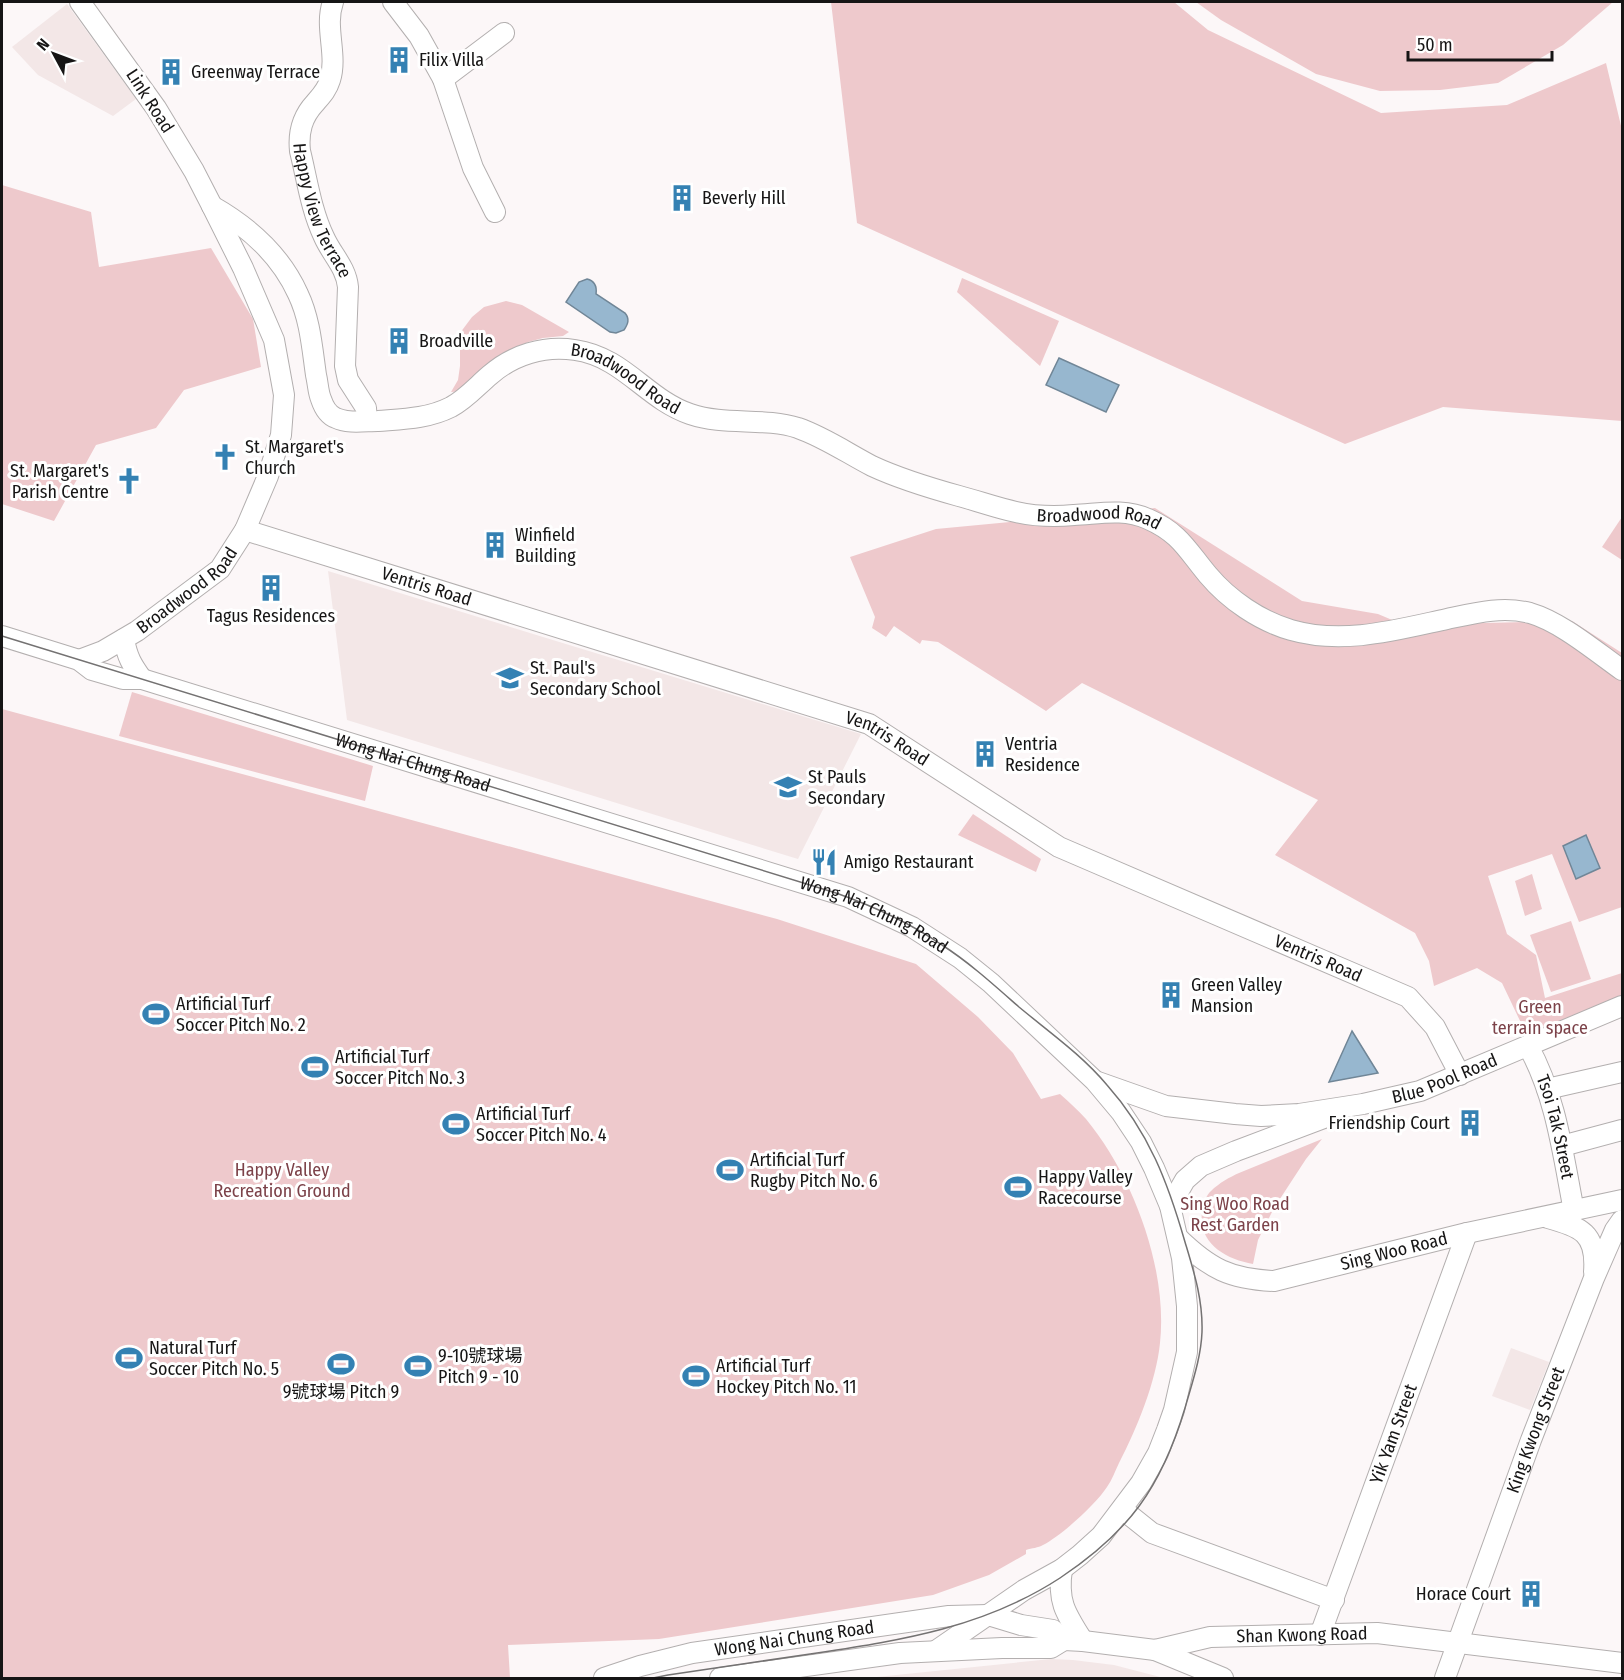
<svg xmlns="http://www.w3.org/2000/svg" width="1624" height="1680" viewBox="0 0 1624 1680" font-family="'Fira Sans Condensed','Noto Sans TC',sans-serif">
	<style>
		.built { fill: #f3e7e7 }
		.green { fill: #eec9cc }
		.water { fill: #97b7cf; stroke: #708697; stroke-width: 1.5 }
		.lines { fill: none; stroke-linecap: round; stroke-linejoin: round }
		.minor-casing { stroke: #b3afaf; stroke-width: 22 }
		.minor { stroke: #fff; stroke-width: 20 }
		.tram { stroke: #747272; stroke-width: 1.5 }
		.labels { text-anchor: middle; stroke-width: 6; stroke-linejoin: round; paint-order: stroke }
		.poi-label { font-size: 18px; fill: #161515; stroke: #fff; text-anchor: start }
		.street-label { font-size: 18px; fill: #161515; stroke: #fff }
		.park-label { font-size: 18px; fill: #7c4249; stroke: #fff }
	</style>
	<rect width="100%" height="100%" fill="#fcf7f8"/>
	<g class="built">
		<path d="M 67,4 L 136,99 L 113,116 L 38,75 L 12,47 Z"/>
		<path d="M 328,571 L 543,637 L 861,734 L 798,859 L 347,720 Z"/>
		<path d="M 1511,1348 L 1549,1362 L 1530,1410 L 1492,1396 Z"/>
		<path d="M 1051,1659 L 1073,1660 L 1114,1665 L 1164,1678 L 867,1678 Z"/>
	</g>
	<g class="green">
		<path d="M 831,2 L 1174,2 L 1208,30 L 1381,113 L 1507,105 L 1606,63 L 1622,130 L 1622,421 L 1443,407 L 1345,444 L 857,223 Z"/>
		<path d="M 1196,2 L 1613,2 L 1563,45 L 1498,83 L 1440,90 L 1380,91 L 1316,74 L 1221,20 Z"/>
		<path d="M 2,185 L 91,212 L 99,267 L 211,248 L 253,319 L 261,367 L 184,390 L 156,428 L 96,445 L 54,521 L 2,504 Z"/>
		<path d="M 962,278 L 1059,321 L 1040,366 L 957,292 Z"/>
		<path d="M 506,301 L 522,305 L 569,332 L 563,336 L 543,338 L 528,342 L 509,353 L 464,391 L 451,392 L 458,380 L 460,366 L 460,333 L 472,317 L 484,307 Z"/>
		<path d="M 1155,508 L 1302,601 L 1378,614 L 1404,625 L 1572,621 L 1622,653 L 1622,907 L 1579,922 L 1552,854 L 1488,876 L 1507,934 L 1536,955 L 1545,998 L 1622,973 L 1622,1007 L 1531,1044 L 1502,983 L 1477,968 L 1434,986 L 1429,961 L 1415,933 L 1275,855 L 1318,800 L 1082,683 L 1046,711 L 938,642 L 922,640 L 920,644 L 894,626 L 886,637 L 872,628 L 875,617 L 850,557 L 936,529 Z"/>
		<path d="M 1622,517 L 1622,560 L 1602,547 Z"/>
		<path d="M 132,692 L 373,766 L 365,801 L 119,736 Z"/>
		<path d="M 2,709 L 777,919 L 916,964 L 978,1017 L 1013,1053 L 1041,1099 L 1060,1094 C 1069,1102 1078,1110 1086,1119 C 1133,1176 1168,1269 1160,1343 C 1156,1382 1137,1428 1119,1463 C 1115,1471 1112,1480 1107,1487 C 1096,1504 1061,1536 1043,1545 C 1038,1548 1032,1548 1026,1550 L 1026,1554 L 989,1575 L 933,1595 L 659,1639 L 508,1645 L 510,1678 L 2,1678 Z"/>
		<path d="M 973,814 L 1041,859 L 1036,872 L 958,835 Z"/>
		<path d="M 1532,874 L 1542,909 L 1525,916 L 1515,881 Z"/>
		<path d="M 1571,921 L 1591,979 L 1551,992 L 1530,935 Z"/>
		<path d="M 1322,1139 L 1306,1159 L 1274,1208 L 1258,1240 L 1253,1264 C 1226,1259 1198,1244 1202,1212 C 1203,1205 1206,1195 1211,1191 C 1219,1183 1230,1177 1239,1173 Z"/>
	</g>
	<g class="water">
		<path d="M 587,279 C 595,281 597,287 596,294 L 625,313 C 630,319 628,324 624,330 L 616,333 L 610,332 L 566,302 L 579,282 Z"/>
		<path d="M 1059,358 L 1119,385 L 1106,412 L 1046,385 Z"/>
		<path d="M 1586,835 L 1600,868 L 1576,879 L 1563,846 Z"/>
		<path d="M 1352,1031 L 1378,1073 L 1329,1082 Z"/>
	</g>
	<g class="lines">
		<defs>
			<g id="minor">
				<path id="s1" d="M 333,2 C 324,27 338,55 330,80 C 327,90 321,96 315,103 C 302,117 298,132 300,151 C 307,179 311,210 324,237 C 332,255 346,267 348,287 L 345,366 L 348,380 L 366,408 L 367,421"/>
				<path d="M 393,2 L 419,36 L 443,79 L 473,168 L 495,212"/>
				<path d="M 443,79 L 504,33"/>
				<path id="s2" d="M 212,206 C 249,227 280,254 298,294 C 310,319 312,347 316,375 C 318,383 318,392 321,399 C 324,408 328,415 336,418 C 348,424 365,421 378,421 C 403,419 427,419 451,407 C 466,399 477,386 490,375 C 513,355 544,345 575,350 C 624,357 646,399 690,414 C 725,426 763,417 798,428 C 824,437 847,453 872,466 C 900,479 930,488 959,496 C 978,501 997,508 1016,512 C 1034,516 1055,517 1074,515 C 1099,514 1123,508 1148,519 C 1180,533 1187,550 1208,575 C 1229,600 1260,621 1291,630 C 1343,645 1396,630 1447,619 C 1475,613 1502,606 1530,613 C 1561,622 1595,651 1622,670"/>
				<path id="s3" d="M 245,530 L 869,724 L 1059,847 L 1408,997 L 1435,1027 L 1460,1075"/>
				<path id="s4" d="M 2,636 L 79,660 L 92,670 L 123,679 L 142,679 L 848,897 L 912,927 L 960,958 L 991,983 L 1095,1081 L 1121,1112 L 1141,1142 L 1154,1168 L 1170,1206 L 1182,1258 L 1187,1306 L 1187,1352 L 1174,1410 L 1167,1430 L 1158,1453 L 1141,1483 L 1101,1536 L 1080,1555 L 1062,1569 L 1024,1590 L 937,1650"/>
				<path d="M 124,639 C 127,657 132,665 142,679"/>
				<path id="s5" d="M 79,660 L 103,651 L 137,631 L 220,569 L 245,530 L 268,476 L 281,435 L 284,395 L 274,340 L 243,268 L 212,206 L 194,171 L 156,108 L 80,2"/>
				<path id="s6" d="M 1528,1046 C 1556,1096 1563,1155 1574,1211"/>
				<path id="s7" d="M 1098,1082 L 1166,1106 L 1235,1114 L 1261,1116 L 1299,1114 L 1363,1104 L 1420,1091 L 1622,1006"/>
				<path d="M 1547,1089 L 1622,1072"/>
				<path d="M 1562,1146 L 1622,1130"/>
				<path d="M 1170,1206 L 1185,1180 L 1201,1166 L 1236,1151 L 1324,1118"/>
				<path d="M 1548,1218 C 1581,1227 1597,1233 1594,1272"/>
				<path id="s8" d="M 1178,1238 C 1210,1269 1230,1279 1274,1281 L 1467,1233 L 1622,1200"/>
				<path d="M 1122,1509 L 1152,1533 L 1334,1600"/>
				<path d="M 1062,1569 C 1057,1602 1066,1614 1083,1641"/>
				<path id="s9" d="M 1320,1635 L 1467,1233"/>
				<path d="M 1155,1650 L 1223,1678"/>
				<path id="s10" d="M 604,1678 L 640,1666 L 692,1653 L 949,1616 L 988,1615 L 1021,1625 L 1053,1630 L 1064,1640 L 1083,1641 L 1155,1650 L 1210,1637 L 1377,1633 L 1622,1663"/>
				<path d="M 720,1678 L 900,1653 L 1002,1648 L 1051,1648 L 1064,1640"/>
				<path id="s11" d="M 1445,1678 L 1531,1440 L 1594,1278 L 1615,1230 L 1622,1220"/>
			</g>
		</defs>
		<use href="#minor" class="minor-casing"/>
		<use href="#minor" class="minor"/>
		<path class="tram" d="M 2,636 L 836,893 C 873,906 910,923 942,945 C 970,963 994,985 1019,1007 C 1049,1032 1082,1055 1107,1085 C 1149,1132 1168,1183 1185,1242 C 1194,1272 1203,1300 1202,1332 C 1201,1358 1192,1383 1185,1408 C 1161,1488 1129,1532 1060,1578 C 985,1627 903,1640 817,1653 C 767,1660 718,1668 668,1675 L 653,1678"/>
	</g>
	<defs>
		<symbol id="building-bare" viewBox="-9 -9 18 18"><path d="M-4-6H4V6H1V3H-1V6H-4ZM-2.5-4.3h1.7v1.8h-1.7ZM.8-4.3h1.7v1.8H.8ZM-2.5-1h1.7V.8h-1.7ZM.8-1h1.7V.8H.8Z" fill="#3481b3" stroke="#fff" stroke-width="2.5" paint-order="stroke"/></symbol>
		<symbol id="church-bare" viewBox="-9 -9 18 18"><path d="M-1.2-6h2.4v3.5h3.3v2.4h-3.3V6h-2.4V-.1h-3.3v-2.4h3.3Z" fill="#3481b3" stroke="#fff" stroke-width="2.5" paint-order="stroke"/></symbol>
		<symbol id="school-bare" viewBox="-9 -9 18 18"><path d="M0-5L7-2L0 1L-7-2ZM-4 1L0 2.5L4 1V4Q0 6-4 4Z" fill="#3481b3" stroke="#fff" stroke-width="2.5" paint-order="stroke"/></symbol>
		<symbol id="restaurant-bare" viewBox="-9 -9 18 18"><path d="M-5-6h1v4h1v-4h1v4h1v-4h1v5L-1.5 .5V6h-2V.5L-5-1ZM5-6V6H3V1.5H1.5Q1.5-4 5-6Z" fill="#3481b3" stroke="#fff" stroke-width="2.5" paint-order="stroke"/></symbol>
		<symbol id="stadium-bare" viewBox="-9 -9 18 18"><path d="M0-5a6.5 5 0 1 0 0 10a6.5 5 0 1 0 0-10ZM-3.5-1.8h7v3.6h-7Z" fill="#3481b3" stroke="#fff" stroke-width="2.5" paint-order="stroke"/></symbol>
	</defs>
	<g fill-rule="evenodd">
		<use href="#building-bare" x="380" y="41" width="38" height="38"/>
		<use href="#building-bare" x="152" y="53" width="38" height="38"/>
		<use href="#building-bare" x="663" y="179" width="38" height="38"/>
		<use href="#building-bare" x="380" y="322" width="38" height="38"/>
		<use href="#church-bare" x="206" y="438" width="38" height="38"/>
		<use href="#church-bare" x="110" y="462" width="38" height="38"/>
		<use href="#building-bare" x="476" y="526" width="38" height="38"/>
		<use href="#building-bare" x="252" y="569" width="38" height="38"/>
		<use href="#school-bare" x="491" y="659" width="38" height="38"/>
		<use href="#building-bare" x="966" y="735" width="38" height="38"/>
		<use href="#school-bare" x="769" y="768" width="38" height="38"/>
		<use href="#restaurant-bare" x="805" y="843" width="38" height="38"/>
		<use href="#building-bare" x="1152" y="976" width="38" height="38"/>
		<use href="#stadium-bare" x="137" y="995" width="38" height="38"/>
		<use href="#stadium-bare" x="296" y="1048" width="38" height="38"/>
		<use href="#building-bare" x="1451" y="1104" width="38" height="38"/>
		<use href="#stadium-bare" x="437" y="1105" width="38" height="38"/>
		<use href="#stadium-bare" x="711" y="1151" width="38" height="38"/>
		<use href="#stadium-bare" x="999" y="1168" width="38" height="38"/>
		<use href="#stadium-bare" x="110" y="1339" width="38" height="38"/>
		<use href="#stadium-bare" x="322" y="1345" width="38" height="38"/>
		<use href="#stadium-bare" x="399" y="1347" width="38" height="38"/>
		<use href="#stadium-bare" x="677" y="1357" width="38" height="38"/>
		<use href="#building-bare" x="1512" y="1575" width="38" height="38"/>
	</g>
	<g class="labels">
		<g class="poi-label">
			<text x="419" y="66">Filix Villa</text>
			<text x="191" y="78">Greenway Terrace</text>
			<text x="702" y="204">Beverly Hill</text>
			<text x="419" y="347">Broadville</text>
			<text x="245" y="453">St. Margaret's<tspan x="245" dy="21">Church</tspan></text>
			<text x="109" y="477" text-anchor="end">St. Margaret's<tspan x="109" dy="21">Parish Centre</tspan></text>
			<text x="515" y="541">Winfield<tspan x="515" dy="21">Building</tspan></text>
			<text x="271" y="622" text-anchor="middle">Tagus Residences</text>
			<text x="530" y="674">St. Paul's<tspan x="530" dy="21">Secondary School</tspan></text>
			<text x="1005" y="750">Ventria<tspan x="1005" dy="21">Residence</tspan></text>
			<text x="808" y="783">St Pauls<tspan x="808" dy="21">Secondary</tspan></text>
			<text x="844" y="868">Amigo Restaurant</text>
			<text x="1191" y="991">Green Valley<tspan x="1191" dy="21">Mansion</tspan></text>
			<text x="176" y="1010">Artificial Turf<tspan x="176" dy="21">Soccer Pitch No. 2</tspan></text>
			<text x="335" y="1063">Artificial Turf<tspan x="335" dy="21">Soccer Pitch No. 3</tspan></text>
			<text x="476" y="1120">Artificial Turf<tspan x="476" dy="21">Soccer Pitch No. 4</tspan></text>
			<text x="1450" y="1129" text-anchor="end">Friendship Court</text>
			<text x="750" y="1166">Artificial Turf<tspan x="750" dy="21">Rugby Pitch No. 6</tspan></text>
			<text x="1038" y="1183">Happy Valley<tspan x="1038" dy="21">Racecourse</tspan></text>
			<text x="149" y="1354">Natural Turf<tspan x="149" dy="21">Soccer Pitch No. 5</tspan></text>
			<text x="438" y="1362">9-10號球場<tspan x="438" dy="21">Pitch 9 - 10</tspan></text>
			<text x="716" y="1372">Artificial Turf<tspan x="716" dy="21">Hockey Pitch No. 11</tspan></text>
			<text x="341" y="1398" text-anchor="middle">9號球場 Pitch 9</text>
			<text x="1511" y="1600" text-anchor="end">Horace Court</text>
		</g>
		<g class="street-label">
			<text transform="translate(150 101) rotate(57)" y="6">Link Road</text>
			<text dy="6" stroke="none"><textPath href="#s1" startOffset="222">Happy View Terrace</textPath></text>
			<text dy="6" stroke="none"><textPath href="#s2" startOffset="576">Broadwood Road</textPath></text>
			<text dy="6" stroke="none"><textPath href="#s2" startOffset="1078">Broadwood Road</textPath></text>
			<text dy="6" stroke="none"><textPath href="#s3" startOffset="190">Ventris Road</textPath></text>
			<text dy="6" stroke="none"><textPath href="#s5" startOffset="130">Broadwood Road</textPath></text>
			<text dy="6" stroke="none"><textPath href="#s3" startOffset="676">Ventris Road</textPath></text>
			<text dy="6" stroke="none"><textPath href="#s4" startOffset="432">Wong Nai Chung Road</textPath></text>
			<text dy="6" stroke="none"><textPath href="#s4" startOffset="918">Wong Nai Chung Road</textPath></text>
			<text dy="6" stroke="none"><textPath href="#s3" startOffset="1162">Ventris Road</textPath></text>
			<text dy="6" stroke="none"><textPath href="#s7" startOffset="356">Blue Pool Road</textPath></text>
			<text dy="6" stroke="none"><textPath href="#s6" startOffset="86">Tsoi Tak Street</textPath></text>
			<text dy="6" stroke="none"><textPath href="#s8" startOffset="232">Sing Woo Road</textPath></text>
			<text dy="6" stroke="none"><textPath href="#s11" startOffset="264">King Kwong Street</textPath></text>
			<text dy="6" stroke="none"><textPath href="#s9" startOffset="214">Yik Yam Street</textPath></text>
			<text dy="6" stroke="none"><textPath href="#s10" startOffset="712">Shan Kwong Road</textPath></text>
			<text dy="6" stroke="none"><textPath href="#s10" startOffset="195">Wong Nai Chung Road</textPath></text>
		</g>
		<g class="park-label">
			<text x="1540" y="1013">Green<tspan x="1540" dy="21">terrain space</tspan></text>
			<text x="282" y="1176">Happy Valley<tspan x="282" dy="21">Recreation Ground</tspan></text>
			<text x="1235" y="1210">Sing Woo Road<tspan x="1235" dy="21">Rest Garden</tspan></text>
		</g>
	</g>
	<rect width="1624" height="1680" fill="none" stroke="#161515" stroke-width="6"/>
	<g transform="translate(54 54) rotate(311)" stroke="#ffffff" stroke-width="4.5" paint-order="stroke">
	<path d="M0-4.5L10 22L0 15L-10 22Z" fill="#161515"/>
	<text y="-9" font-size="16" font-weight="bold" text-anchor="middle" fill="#161515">N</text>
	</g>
	<path d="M1408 51v9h144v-9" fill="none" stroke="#161515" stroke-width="3"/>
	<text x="1417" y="51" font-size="18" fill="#161515" stroke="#ffffff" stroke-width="4.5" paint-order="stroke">50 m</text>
</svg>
